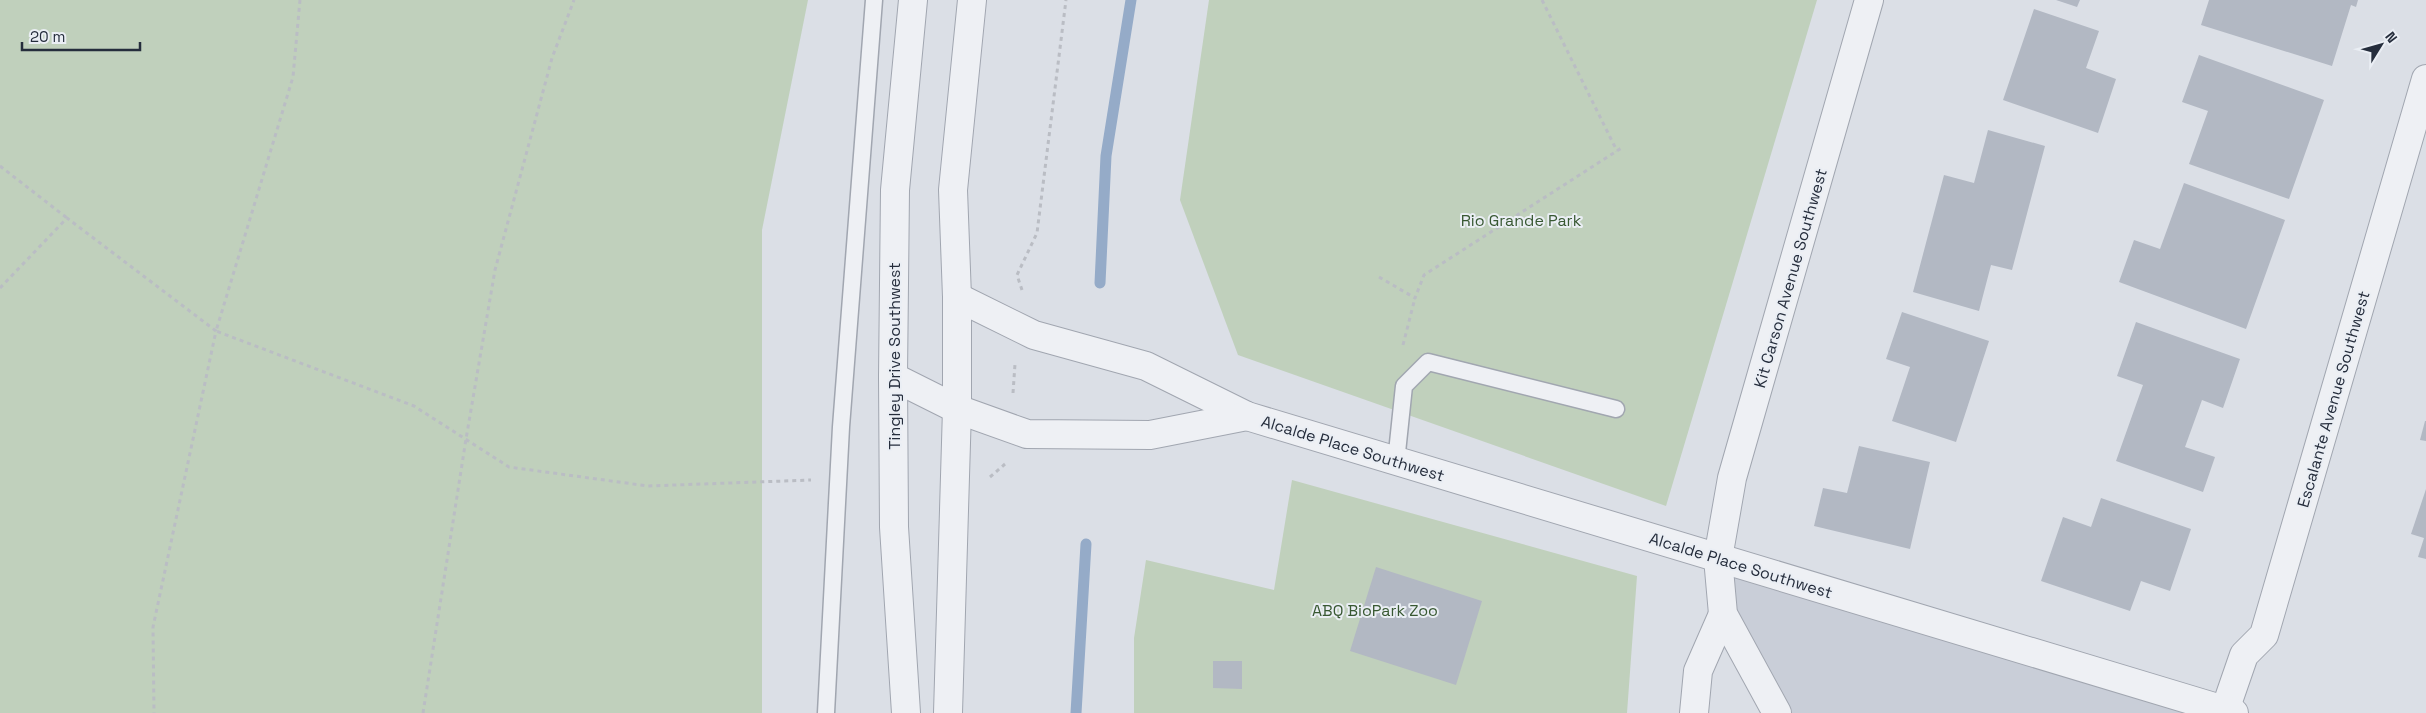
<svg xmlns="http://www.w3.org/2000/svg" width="2426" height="713" viewBox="0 0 2426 713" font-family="'Space Grotesk',sans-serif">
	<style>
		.built { fill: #c9ced8 }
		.green { fill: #c0d0bc }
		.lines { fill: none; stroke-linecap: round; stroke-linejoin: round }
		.stream { stroke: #95abc8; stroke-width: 11 }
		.building { fill: #b2b8c3 }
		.service-casing { stroke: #a1a6b0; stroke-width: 19 }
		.minor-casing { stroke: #a1a6b0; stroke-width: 30 }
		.tertiary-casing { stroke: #a1a6b0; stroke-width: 30 }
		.path { stroke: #babdc4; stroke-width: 3; stroke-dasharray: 4 4; stroke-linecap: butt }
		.service { stroke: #eef0f4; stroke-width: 16 }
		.minor { stroke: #eef0f4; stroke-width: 28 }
		.tertiary { stroke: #eef0f4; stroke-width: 28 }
		.labels { text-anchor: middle; stroke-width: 4; stroke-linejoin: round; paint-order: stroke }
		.park-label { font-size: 16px; fill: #385832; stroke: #eaeef4 }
		.street-label { font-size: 16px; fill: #252d3c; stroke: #eaeef4 }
	</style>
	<rect width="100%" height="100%" fill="#dbdfe6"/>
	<path class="built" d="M 1718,558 L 2234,713 L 1777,713 L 1723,614 Z"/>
	<g class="green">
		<path d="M 0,0 L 808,0 L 762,230 L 762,713 L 0,713 Z"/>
		<path d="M 1209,0 L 1817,0 L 1666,506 L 1238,355 L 1180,200 Z"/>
		<path d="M 1292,480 L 1637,576 L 1627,713 L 1134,713 L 1134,638 L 1146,560 L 1274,590 Z"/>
	</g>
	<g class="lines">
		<g class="stream">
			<path d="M 1100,283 L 1106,156 L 1131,0"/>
			<path d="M 1076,713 L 1086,544"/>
		</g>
	</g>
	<g class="building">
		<path d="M 2056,0 L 2080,0 L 2077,7 Z"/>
		<path d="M 2209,0 L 2358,0 L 2356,7 L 2351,5 L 2332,66 L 2201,25 Z"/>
		<path d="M 2034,9 L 2099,31 L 2086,68 L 2116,79 L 2098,133 L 2003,100 Z"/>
		<path d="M 2199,55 L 2324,100 L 2289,199 L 2189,164 L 2208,111 L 2182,102 Z"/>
		<path d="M 1988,130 L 2045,146 L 2012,270 L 1991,265 L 1979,311 L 1913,292 L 1944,175 L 1974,183 Z"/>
		<path d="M 2184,183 L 2285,220 L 2246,329 L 2119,282 L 2134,240 L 2160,249 Z"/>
		<path d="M 1902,312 L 1989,341 L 1956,442 L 1892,421 L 1910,367 L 1886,359 Z"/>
		<path d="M 2136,322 L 2240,359 L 2223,408 L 2202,400 L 2185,447 L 2215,457 L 2203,492 L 2116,461 L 2143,385 L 2117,376 Z"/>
		<path d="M 2425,421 L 2426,421 L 2426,441 L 2420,440 Z"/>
		<path d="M 1859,446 L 1930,462 L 1910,549 L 1814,526 L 1823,488 L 1847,493 Z"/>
		<path d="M 2426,489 L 2426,559 L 2418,557 L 2424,538 L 2411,534 Z"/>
		<path d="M 2101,498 L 2191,529 L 2170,591 L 2141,581 L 2130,611 L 2041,581 L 2063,517 L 2091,527 Z"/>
		<path d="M 1376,567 L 1482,601 L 1456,685 L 1350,651 Z"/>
		<path d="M 1213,661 L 1242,661 L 1242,689 L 1213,688 Z"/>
	</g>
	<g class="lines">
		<defs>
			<g id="service">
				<path d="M 1396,462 L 1404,386 L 1428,362 L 1616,409"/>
				<path d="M 826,713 L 841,427 L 874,0"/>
			</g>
			<g id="minor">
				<path d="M 1718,558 L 1723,614 L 1777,713"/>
				<path d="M 2225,710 L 2244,655 L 2264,635 L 2426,79"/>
				<path d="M 1694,713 L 1698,671 L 1723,614"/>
			</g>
			<g id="tertiary">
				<path d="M 957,297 L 1034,335 L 1146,366 L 1247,416 L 2234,713"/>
				<path d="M 893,377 L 957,409 L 1027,434 L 1150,435 L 1247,416"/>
				<path d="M 1718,558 L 1732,478 L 1869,0"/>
				<path d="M 906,713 L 894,527 L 893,377 L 895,190 L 913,0"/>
				<path d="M 948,713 L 957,409 L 957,297 L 953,190 L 972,0"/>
			</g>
		</defs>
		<use href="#service" class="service-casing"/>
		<use href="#minor" class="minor-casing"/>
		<use href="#tertiary" class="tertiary-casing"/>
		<g class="path">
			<path d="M 300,0 L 293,77 L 216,331 L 414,406 L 509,467 L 648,486 L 811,480"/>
			<path d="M 1542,0 L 1617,151"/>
			<path d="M 0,166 L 67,218"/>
			<path d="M 1379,277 L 1415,298 L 1424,275 L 1623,147"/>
			<path d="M 0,288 L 67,218 L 216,331 L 153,627 L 154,713"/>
			<path d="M 1022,290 L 1017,275 L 1037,233 L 1066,0"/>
			<path d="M 1403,345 L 1415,298"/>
			<path d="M 1013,393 L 1015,364"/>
			<path d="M 990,477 L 1005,464"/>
			<path d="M 423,713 L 466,439 L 495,270 L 552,58 L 574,0"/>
		</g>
		<use href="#service" class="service"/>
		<use href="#minor" class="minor"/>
		<use href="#tertiary" class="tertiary"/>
	</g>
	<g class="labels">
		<g class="park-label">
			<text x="1521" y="226">Rio Grande Park</text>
			<text x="1375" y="616">ABQ BioPark Zoo</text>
		</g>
		<g class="street-label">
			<text transform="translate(1790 278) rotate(-74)" y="6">Kit Carson Avenue Southwest</text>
			<text transform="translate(894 356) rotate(-90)" y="6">Tingley Drive Southwest</text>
			<text transform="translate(2333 399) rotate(-74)" y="6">Escalante Avenue Southwest</text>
			<text transform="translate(1353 448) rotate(17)" y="6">Alcalde Place Southwest</text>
			<text transform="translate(1741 565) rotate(17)" y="6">Alcalde Place Southwest</text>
		</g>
	</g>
	<g transform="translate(2381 45) rotate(53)" stroke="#eaeef4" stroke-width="4" paint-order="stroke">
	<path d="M0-4L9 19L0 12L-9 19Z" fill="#252d3c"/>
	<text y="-8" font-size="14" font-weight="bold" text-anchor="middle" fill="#252d3c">N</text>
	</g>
	<path d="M22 42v8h118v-8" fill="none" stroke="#252d3c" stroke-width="2.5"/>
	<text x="30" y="42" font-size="15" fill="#252d3c" stroke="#eaeef4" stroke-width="4" paint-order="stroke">20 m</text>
</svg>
